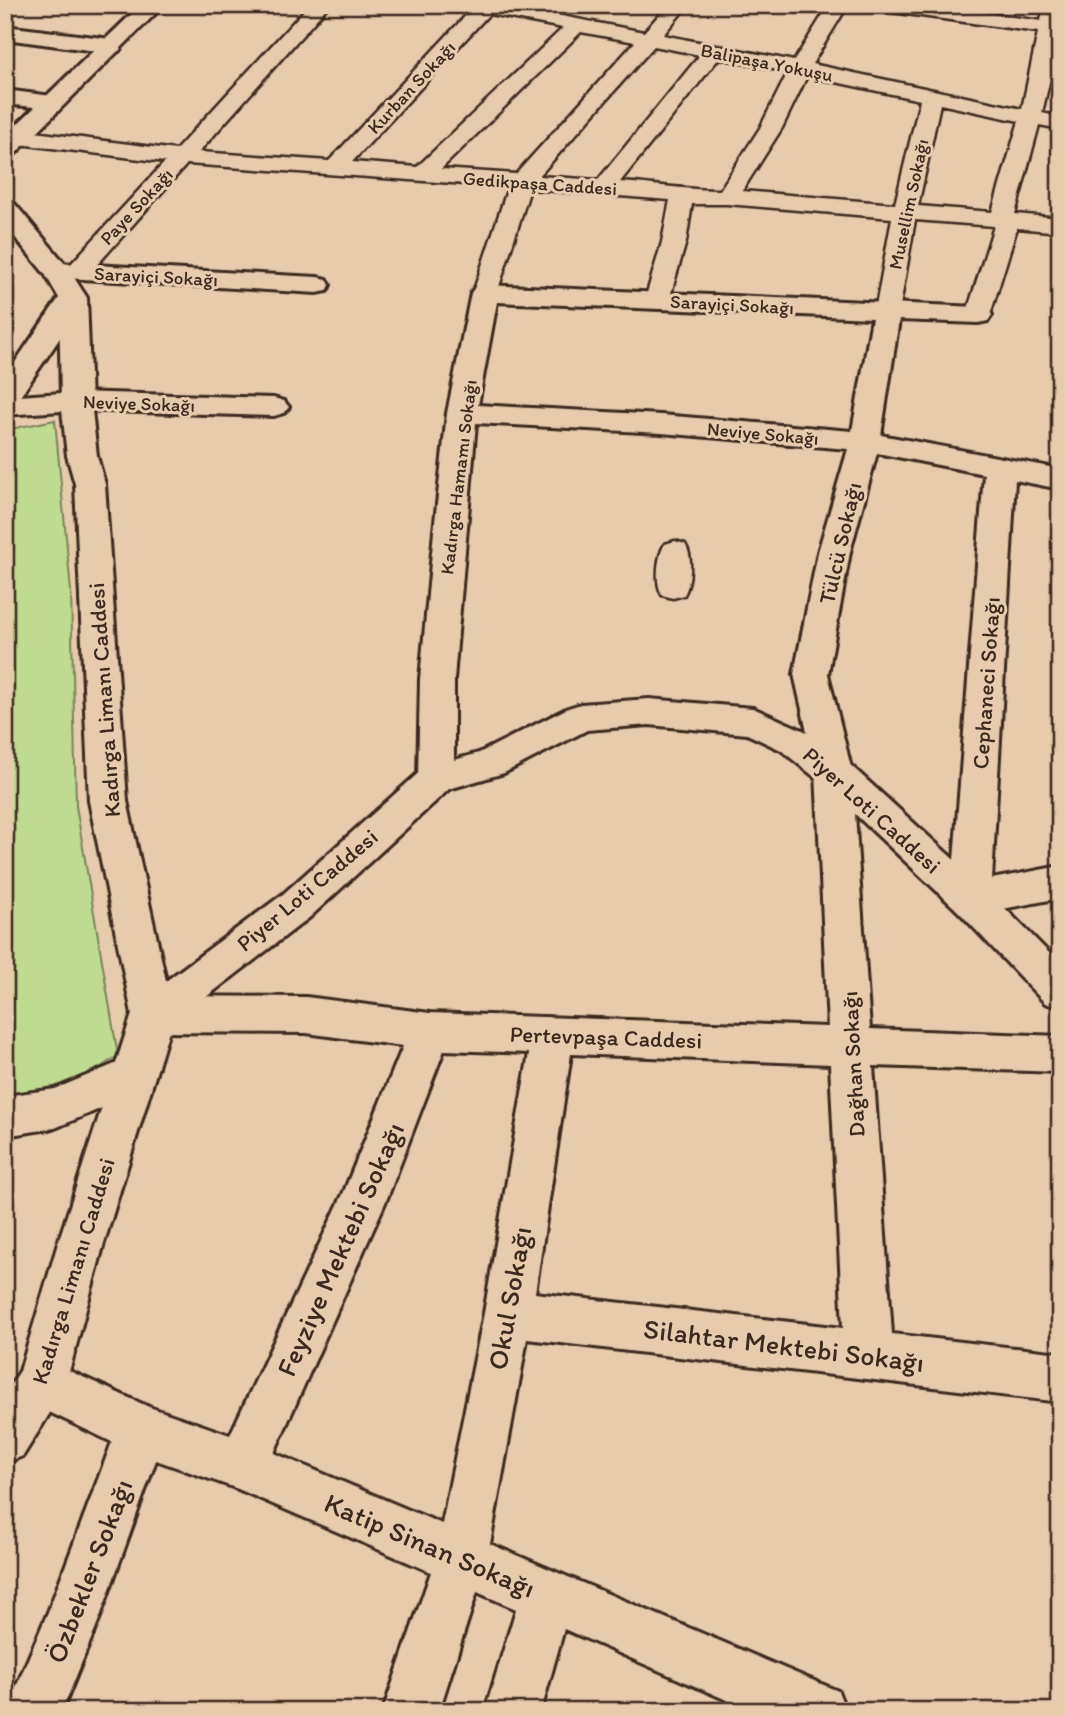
<svg xmlns="http://www.w3.org/2000/svg" width="1065" height="1716" viewBox="0 0 1065 1716" font-family="Itim,sans-serif">
	<style>
		.green { fill: #bfda91; stroke: #7d8258; stroke-width: 2 }
		.lines { fill: none; stroke-linecap: round; stroke-linejoin: round }
		.pedestrian-casing { stroke: #3b2a1e; stroke-width: 5 }
		.minor-casing { stroke: #3b2a1e; stroke-width: 6 }
		.tertiary-casing { stroke: #3b2a1e; stroke-width: 6 }
		.secondary-casing { stroke: #3b2a1e; stroke-width: 6 }
		.pedestrian { fill: #e6cbad; fill-rule: evenodd }
		.minor { fill: #e6cbad; fill-rule: evenodd }
		.tertiary { fill: #e6cbad; fill-rule: evenodd }
		.secondary { fill: #e6cbad; fill-rule: evenodd }
		.labels { text-anchor: middle; stroke-width: 6; stroke-linejoin: round; paint-order: stroke }
		.far-street-label { font-size: 19px; fill: #3b2a1e; stroke: #e6cbad }
		.street-label { font-size: 23px; fill: #3b2a1e; stroke: #e6cbad }
		.near-street-label { font-size: 28px; fill: #3b2a1e; stroke: #e6cbad }
	</style>
	<rect width="100%" height="100%" fill="#e6cbad"/>
	<filter id="ink" filterUnits="userSpaceOnUse"><feTurbulence type="fractalNoise" baseFrequency=".0143" numOctaves="2"/><feDisplacementMap in="SourceGraphic" scale="14" xChannelSelector="R" yChannelSelector="G"/><feConvolveMatrix kernelMatrix="1 2 1 2 8 2 1 2 1" color-interpolation-filters="sRGB"/></filter>
	<g filter="url(#ink)">
		<path class="green" d="M 55,420 L 71,591 L 76,806 L 118,1056 L 55,1096 L 5,1095 L 5,430 Z"/>
		<g class="lines">
			<defs>
				<g id="pedestrian">
					<path d="M 309,5 L 329,5 L 199,152 L 329,161 L 471,10 L 465,5 L 505,5 L 644,32 L 668,5 L 688,5 L 663,35 L 794,61 L 829,5 L 848,5 L 812,64 L 1022,109 L 1038,32 L 884,11 L 875,5 L 928,5 L 1041,21 L 1044,5 L 1060,5 L 1060,35 L 1042,113 L 1060,117 L 1060,129 L 1039,125 L 1015,214 L 1060,218 L 1060,232 L 1017,228 L 990,315 L 987,320 L 978,322 L 969,320 L 966,315 L 994,226 L 915,220 L 899,312 L 896,317 L 887,319 L 878,317 L 875,312 L 892,218 L 727,204 L 692,204 L 686,242 L 669,300 L 666,305 L 657,307 L 648,305 L 645,300 L 662,242 L 670,200 L 530,189 L 497,293 L 494,298 L 485,300 L 476,298 L 473,293 L 508,187 L 187,164 L 87,276 L 78,278 L 69,276 L 66,271 L 69,266 L 165,162 L 19,144 L 11,142 L 8,137 L 11,132 L 19,130 L 176,150 ZM 489,14 L 563,28 L 417,167 L 352,162 ZM 581,32 L 635,42 L 516,174 L 441,169 ZM 654,46 L 700,55 L 598,180 L 539,176 ZM 719,58 L 788,72 L 760,128 L 720,190 C 686,190 654,184 620,182 ZM 807,76 L 920,100 L 895,204 L 742,191 L 782,128 ZM 940,104 L 1019,121 L 992,212 L 918,206 Z"/>
					<path d="M 675,541 L 685,544 C 693,556 691,583 684,595 L 673,598 L 662,595 C 655,583 657,556 665,544 Z"/>
				</g>
				<g id="minor">
					<path d="M 5,26 L 111,39 L 119,41 L 122,46 L 119,51 L 111,53 L 5,39 Z"/>
					<path d="M 57,263 L 317,277 L 327,279 L 330,285 L 327,291 L 317,293 L 48,277 L 44,271 L 48,265 Z"/>
					<path d="M 485,285 L 978,307 L 988,309 L 992,315 L 988,321 L 978,323 L 899,320 L 881,435 L 1060,469 L 1060,489 L 1015,480 L 992,879 L 1060,866 L 1060,898 L 971,915 L 957,910 L 951,899 L 984,474 L 877,453 L 850,552 L 828,674 L 852,772 L 870,1029 L 1060,1036 L 1060,1072 L 873,1066 L 892,1334 L 1060,1353 L 1060,1402 L 527,1339 L 490,1544 L 838,1691 L 846,1711 L 752,1711 L 564,1629 L 541,1711 L 485,1711 L 516,1609 L 477,1592 L 439,1711 L 383,1711 L 431,1572 L 238,1489 L 156,1460 L 100,1617 L 62,1711 L 6,1711 L 48,1612 L 112,1442 L 24,1400 L 16,1383 L 24,1366 L 41,1358 L 149,1407 L 230,1435 L 343,1194 L 403,1046 L 306,1033 L 153,1032 L 138,1027 L 132,1014 L 138,1001 L 153,996 L 306,997 L 430,1013 L 828,1027 L 816,772 L 794,674 L 818,552 L 848,449 L 661,433 L 476,423 L 454,679 L 454,779 L 449,789 L 436,793 L 423,789 L 418,779 L 420,679 L 434,531 L 447,413 L 471,293 L 475,287 ZM 497,302 L 872,318 L 852,431 L 661,415 L 478,405 ZM 444,1050 L 529,1053 L 484,1313 L 442,1524 L 274,1453 L 388,1196 ZM 571,1054 L 830,1064 L 843,1328 L 535,1293 Z"/>
					<path d="M 76,392 L 274,398 L 284,401 L 289,407 L 284,413 L 274,416 L 76,410 L 5,415 L 5,397 Z"/>
				</g>
				<g id="tertiary">
					<path d="M 5,90 L 60,97 L 64,102 L 60,107 L 52,109 L 5,104 Z"/>
					<path d="M 73,290 L 83,292 L 87,298 L 15,404 L 5,407 L 5,377 L 63,292 Z"/>
					<path d="M 134,1056 L 149,1062 L 155,1075 L 149,1088 L 55,1128 L 5,1136 L 5,1096 L 55,1089 Z"/>
				</g>
				<g id="secondary">
					<path d="M 141,5 L 164,5 L 14,155 L 5,157 L 5,136 Z"/>
					<path d="M 5,200 L 14,203 L 66,265 L 87,298 L 91,401 L 97,456 L 105,484 L 127,801 L 166,981 L 282,895 L 423,769 L 479,753 L 568,708 L 581,704 L 649,699 L 753,708 L 807,732 L 847,762 L 985,888 L 1060,964 L 1060,1008 L 1045,1003 L 957,910 L 821,782 L 781,750 L 747,734 L 649,725 L 587,730 L 504,773 L 449,789 L 310,917 L 171,1024 L 104,1243 L 66,1383 L 58,1400 L 23,1456 L 5,1463 L 5,1393 L 20,1371 L 58,1243 L 132,1014 L 89,801 L 75,484 L 67,456 L 61,401 L 59,298 L 45,274 L 5,225 Z"/>
				</g>
			</defs>
			<use href="#pedestrian" class="pedestrian-casing"/>
			<use href="#minor" class="minor-casing"/>
			<use href="#tertiary" class="tertiary-casing"/>
			<use href="#secondary" class="secondary-casing"/>
			<use href="#pedestrian" class="pedestrian"/>
			<use href="#minor" class="minor"/>
			<use href="#tertiary" class="tertiary"/>
			<use href="#secondary" class="secondary"/>
		</g>
	</g>
	<g class="labels">
		<g class="far-street-label">
			<text transform="translate(767 62) rotate(11)" y="7">Balipaşa Yokuşu</text>
			<text transform="translate(411 87) rotate(-47)" y="7">Kurban Sokağı</text>
			<text transform="translate(540 183) rotate(4)" y="7">Gedikpaşa Caddesi</text>
			<text transform="translate(908 204) rotate(-78)" y="7">Musellim Sokağı</text>
			<text transform="translate(136 206) rotate(-47)" y="7">Paye Sokağı</text>
			<text transform="translate(156 276) rotate(3)" y="7">Sarayiçi Sokağı</text>
			<text transform="translate(732 304) rotate(3)" y="7">Sarayiçi Sokağı</text>
			<text transform="translate(139 403) rotate(2)" y="7">Neviye Sokağı</text>
			<text transform="translate(763 433) rotate(5)" y="7">Neviye Sokağı</text>
			<text transform="translate(458 477) rotate(-83)" y="7">Kadırga Hamamı Sokağı</text>
		</g>
		<g class="street-label">
			<text transform="translate(840 543) rotate(-77)" y="8">Tülcü Sokağı</text>
			<text transform="translate(986 683) rotate(-86)" y="8">Cephaneci Sokağı</text>
			<text transform="translate(104 700) rotate(-94)" y="8">Kadırga Limanı Caddesi</text>
			<text transform="translate(872 810) rotate(42)" y="8">Piyer Loti Caddesi</text>
			<text transform="translate(307 890) rotate(-40)" y="8">Piyer Loti Caddesi</text>
			<text transform="translate(606 1037) rotate(2)" y="8">Pertevpaşa Caddesi</text>
			<text transform="translate(853 1064) rotate(-93)" y="8">Dağhan Sokağı</text>
			<text transform="translate(73 1271) rotate(-73)" y="8">Kadırga Limanı Caddesi</text>
		</g>
		<g class="near-street-label">
			<text transform="translate(340 1249) rotate(-66)" y="10">Feyziye Mektebi Sokağı</text>
			<text transform="translate(509 1298) rotate(-80)" y="10">Okul Sokağı</text>
			<text transform="translate(784 1345) rotate(7)" y="10">Silahtar Mektebi Sokağı</text>
			<text transform="translate(430 1545) rotate(23)" y="10">Katip Sinan Sokağı</text>
			<text transform="translate(89 1571) rotate(-69)" y="10">Özbekler Sokağı</text>
		</g>
	</g>
	<rect width="1065" height="1716" fill="none" stroke="#e6cbad" stroke-width="28"/>
	<rect x="14" y="14" width="1037" height="1688" fill="none" stroke="#3b2a1e" stroke-width="2.5" filter="url(#ink)"/>
</svg>
